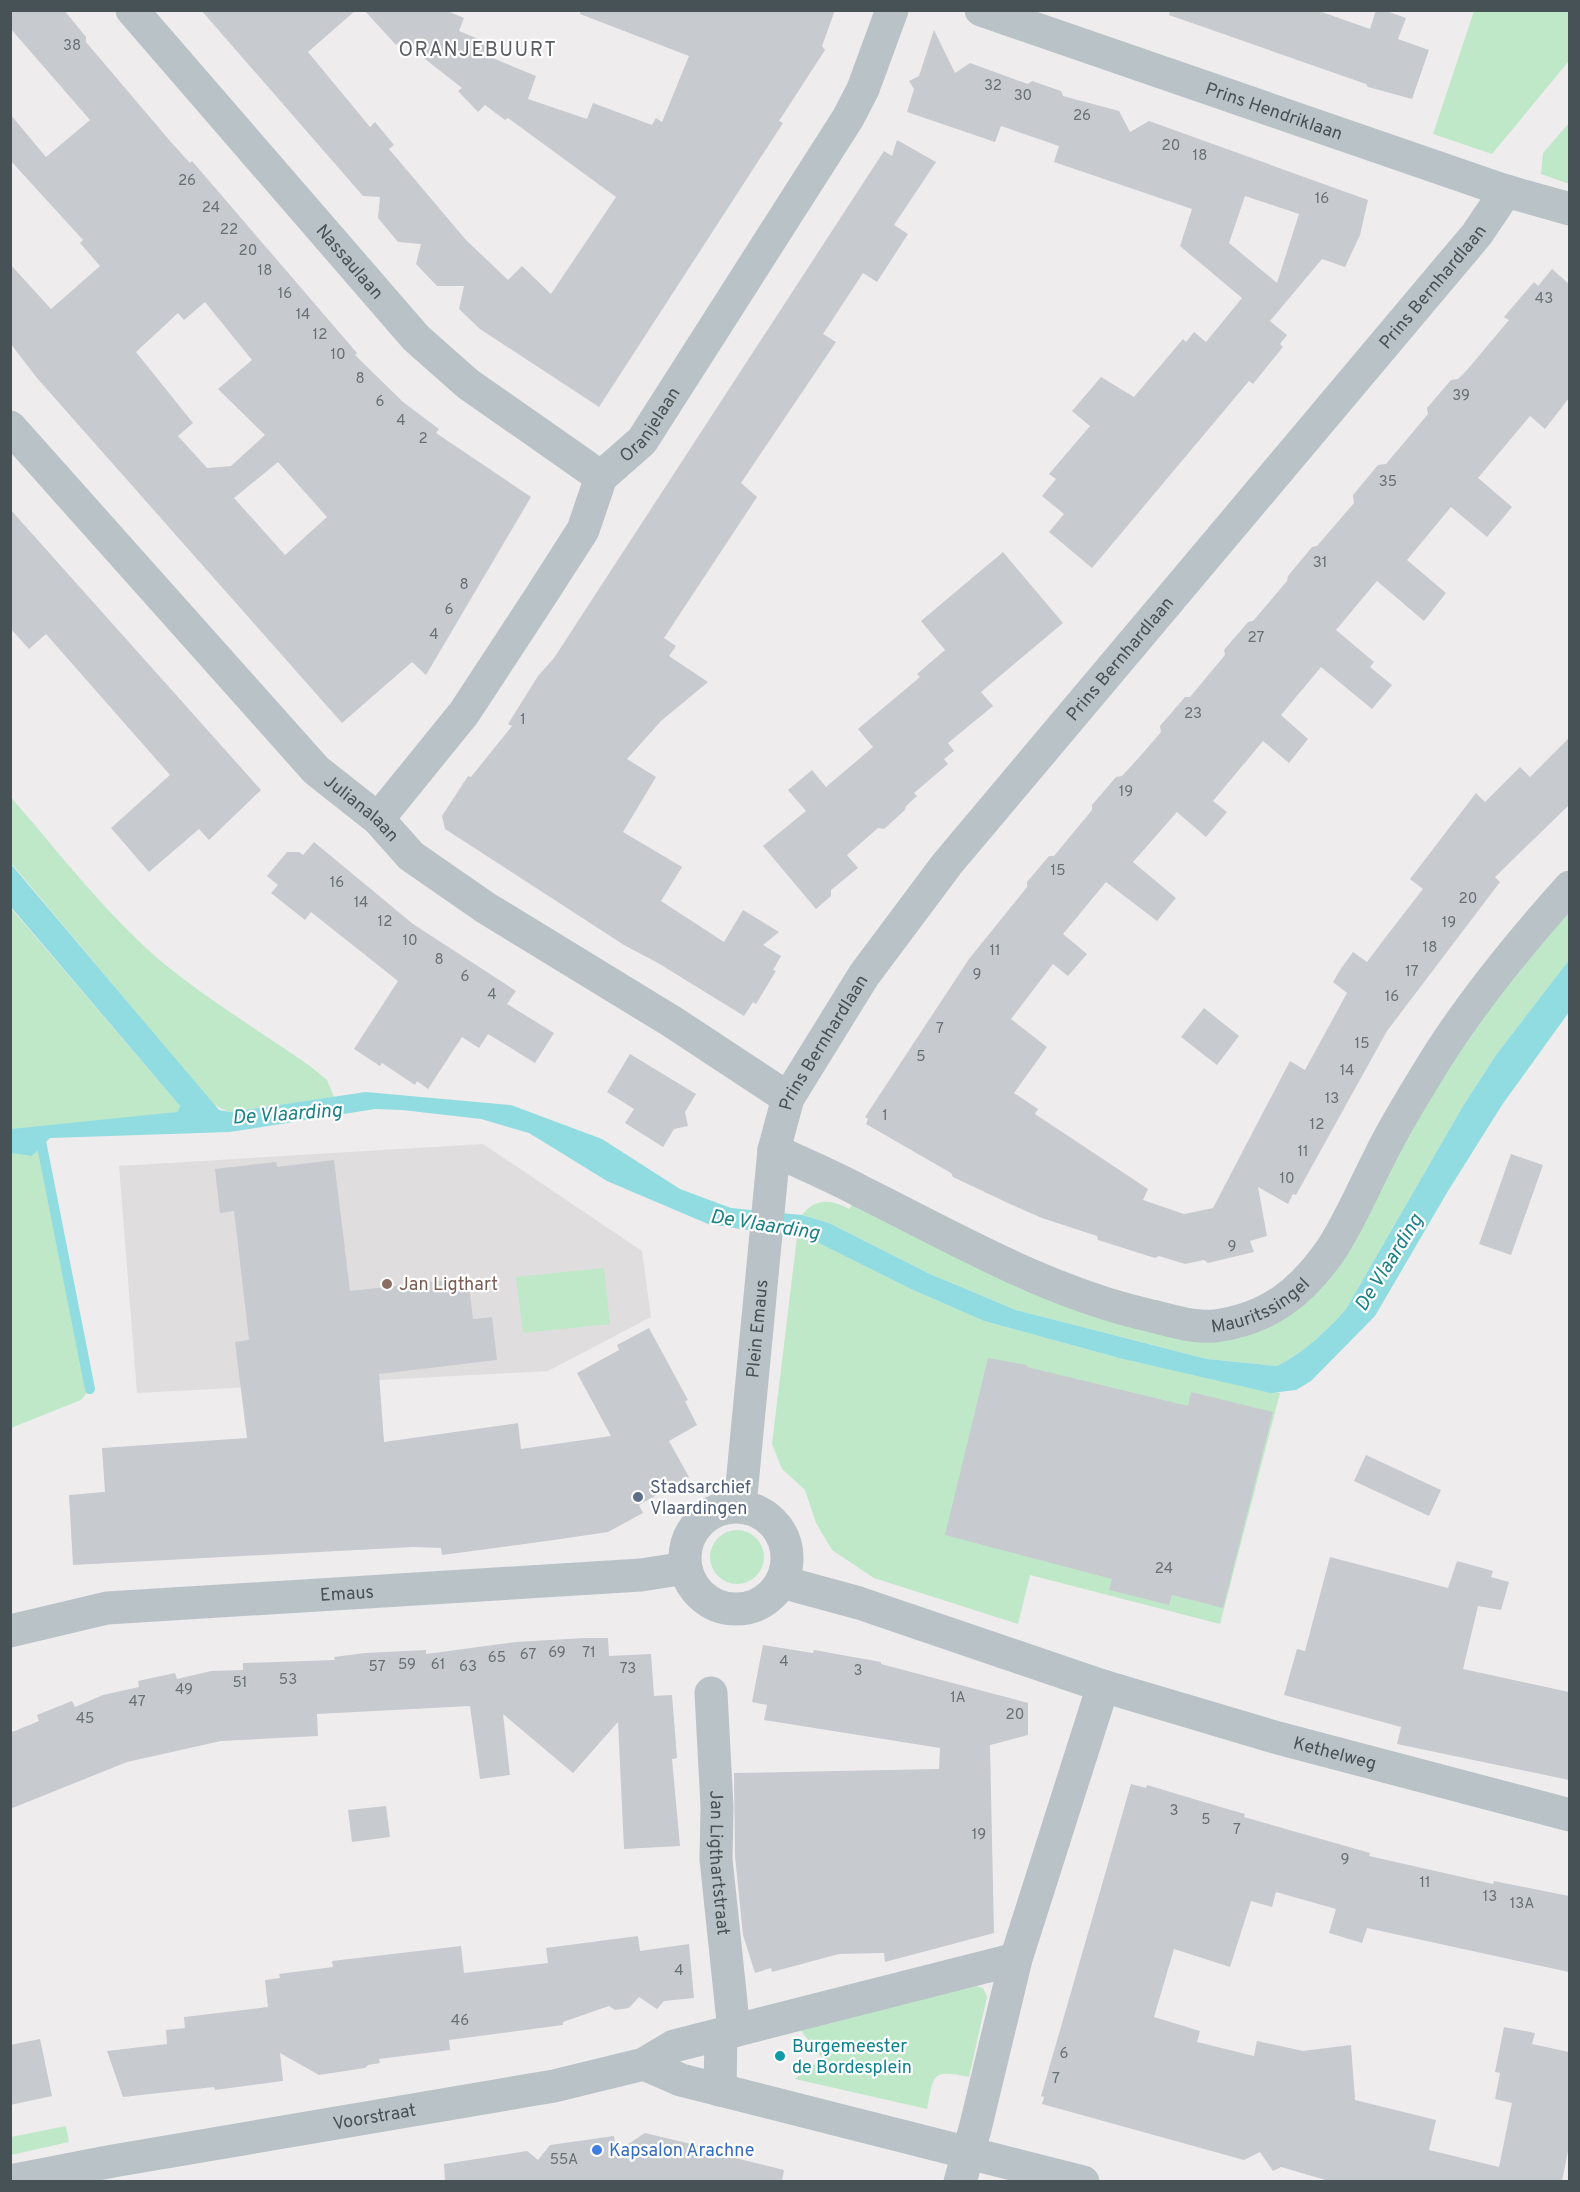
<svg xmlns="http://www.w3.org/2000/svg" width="1580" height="2192" viewBox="0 0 1580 2192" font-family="Overpass,sans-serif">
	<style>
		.education { fill: #e0ddde }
		.green { fill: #bfe8c9 }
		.water { fill: #91dce1 }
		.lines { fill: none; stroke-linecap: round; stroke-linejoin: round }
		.stream { stroke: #91dce1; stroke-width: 10 }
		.building { fill: #c7cacf; fill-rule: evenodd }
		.minor { stroke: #b9c3c7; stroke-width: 33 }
		.education-dot { fill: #8d6e63; stroke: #fff; stroke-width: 2 }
		.service-dot { fill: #5c6f8a; stroke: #fff; stroke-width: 2 }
		.culture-dot { fill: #0f9aa8; stroke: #fff; stroke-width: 2 }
		.shop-dot { fill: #3f7fe0; stroke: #fff; stroke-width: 2 }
		.labels { text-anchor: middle; stroke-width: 4.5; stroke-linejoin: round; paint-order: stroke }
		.number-label { font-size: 15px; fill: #677075 }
		.street-label { font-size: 18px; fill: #475257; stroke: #fff }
		.education-label { font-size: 18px; fill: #785e54; stroke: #fff; text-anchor: start }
		.service-label { font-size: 18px; fill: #4e5e75; stroke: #fff; text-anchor: start }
		.culture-label { font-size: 18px; fill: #0d838f; stroke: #fff; text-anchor: start }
		.shop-label { font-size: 18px; fill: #366cbe; stroke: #fff; text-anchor: start }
		.neighbourhood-label { font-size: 20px; letter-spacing: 1.5px; fill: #5a5e60; stroke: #fff }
		.water-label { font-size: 20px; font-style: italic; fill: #1b8288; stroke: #fff }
	</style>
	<rect width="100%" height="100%" fill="#efeced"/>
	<path class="education" d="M 483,1144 L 642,1251 L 651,1317 L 548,1371 L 137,1393 L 119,1166 Z"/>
	<g class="green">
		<path d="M 1474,11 L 1569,11 L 1569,61 L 1492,154 L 1433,134 Z"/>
		<path d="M 1569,123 L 1569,184 L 1541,174 L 1543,153 Z"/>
		<path d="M 10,796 C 60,854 109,918 168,967 C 213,1003 263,1033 310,1066 L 327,1080 L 334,1097 L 229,1112 L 214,1105 L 11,863 Z"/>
		<path d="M 1569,900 L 1569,960 L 1496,1055 L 1463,1106 L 1346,1309 C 1328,1330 1302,1354 1277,1366 L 1207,1359 L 1016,1310 L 930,1274 L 829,1223 L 802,1215 C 815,1198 832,1199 849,1209 L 856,1199 L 1046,1292 L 1272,1318 L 1425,1096 Z"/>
		<path d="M 10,907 L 180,1106 L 177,1112 L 40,1136 L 90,1389 L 81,1400 L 11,1428 Z"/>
		<path d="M 797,1237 L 823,1244 L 911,1289 L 984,1321 L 1119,1358 L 1280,1393 L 1220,1624 L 1030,1575 L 1018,1624 L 874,1578 L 832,1550 L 816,1523 L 805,1490 L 782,1469 L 772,1444 Z"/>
		<path d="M 604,1268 L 610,1324 L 523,1333 L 516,1277 Z"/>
		<circle cx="737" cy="1557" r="27"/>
		<path d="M 976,1986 L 983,1988 L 987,1997 L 969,2077 C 931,2069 934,2074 927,2109 L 795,2079 L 822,2058 L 799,2028 Z"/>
		<path d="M 66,2126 L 69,2142 L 11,2155 L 11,2137 Z"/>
	</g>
	<path class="water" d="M 10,863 L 219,1110 L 230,1112 L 366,1092 L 511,1105 L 602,1139 L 680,1189 L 731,1208 L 802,1215 L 829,1223 L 930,1274 L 1016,1310 L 1207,1359 L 1277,1366 C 1302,1354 1328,1330 1346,1309 L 1463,1106 L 1496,1055 L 1569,960 L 1569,1012 L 1502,1105 L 1448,1191 L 1375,1316 L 1311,1381 L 1296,1390 L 1271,1393 L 1119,1358 L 984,1321 L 911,1289 L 813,1240 L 708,1224 L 607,1181 L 529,1133 L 481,1119 L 402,1110 L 375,1109 L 230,1132 L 50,1138 L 32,1156 L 11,1153 L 11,1129 L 177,1112 L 180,1106 L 11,907 Z"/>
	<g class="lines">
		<path class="stream" d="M 40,1136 L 90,1389"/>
	</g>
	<g class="building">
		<path d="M 10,10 L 64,10 L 86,37 L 86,42 L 170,141 L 190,163 L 192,161 L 357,353 L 355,355 L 403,402 L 439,429 L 436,433 L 531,497 L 426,675 L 412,662 L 342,723 L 37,378 L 10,343 L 10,264 L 51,309 L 100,266 L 80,243 L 83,240 L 10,160 L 10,114 L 46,157 L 90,120 L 10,28 ZM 205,302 L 252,360 L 218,389 L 265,435 L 231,466 L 207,468 L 178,436 L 193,423 L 136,352 L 178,313 L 184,320 ZM 278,462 L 327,517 L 285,555 L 234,498 Z"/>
		<path d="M 201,10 L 356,10 L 308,52 L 370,127 L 375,122 L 394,145 L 389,149 L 466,240 L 508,280 L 522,266 L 551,294 L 616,197 L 508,118 L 505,120 L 485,105 L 478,112 L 458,91 L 462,88 L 401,40 L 396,45 L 364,10 L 445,10 L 464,18 L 459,31 L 488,43 L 483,54 L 536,76 L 528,99 L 587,119 L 593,103 L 652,125 L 656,118 L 662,122 L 689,56 L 580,14 L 580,10 L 835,10 L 822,46 L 825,50 L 779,121 L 783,123 L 599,407 L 480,329 L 459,309 L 464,286 L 437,286 L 416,264 L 421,244 L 398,242 L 378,218 L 380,197 L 363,196 Z"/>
		<path d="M 1170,10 L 1316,10 L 1370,29 L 1376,10 L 1383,10 L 1406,18 L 1398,39 L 1429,50 L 1412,99 L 1368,87 L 1366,84 L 1169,15 Z"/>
		<path d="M 934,30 L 955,73 L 970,63 L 1028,84 L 1032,81 L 1061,91 L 1063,96 L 1119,111 L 1130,132 L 1149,121 L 1368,200 L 1360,235 L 1345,267 L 1322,259 L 1270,321 L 1287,335 L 1280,344 L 1283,347 L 1253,384 L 1249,381 L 1092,568 L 1049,532 L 1064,514 L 1042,496 L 1056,479 L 1049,474 L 1090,426 L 1072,411 L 1101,377 L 1134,397 L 1183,339 L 1186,342 L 1194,332 L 1206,342 L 1242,298 L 1180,246 L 1192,209 L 1054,162 L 1059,146 L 1001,126 L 995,142 L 907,112 L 914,89 L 909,81 L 919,76 ZM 1245,196 L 1299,214 L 1277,283 L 1229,243 Z"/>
		<path d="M 897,140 L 936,162 L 894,225 L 908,234 L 877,282 L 863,273 L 823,334 L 836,342 L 741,483 L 757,497 L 664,638 L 676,646 L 669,656 L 708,682 L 661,721 L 627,759 L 656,777 L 623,832 L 682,867 L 661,901 L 724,942 L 743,910 L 779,932 L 763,945 L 781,956 L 773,970 L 776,971 L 756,1004 L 753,1002 L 744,1016 L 658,963 L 624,945 L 445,829 L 442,816 L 468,776 L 471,777 L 512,726 L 508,724 L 538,676 L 554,658 L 884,151 L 892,156 Z"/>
		<path d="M 1552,269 L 1569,284 L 1569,398 L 1545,429 L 1530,416 L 1478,478 L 1512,507 L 1487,537 L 1451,507 L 1407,560 L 1446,593 L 1424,621 L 1377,581 L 1336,630 L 1374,662 L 1370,667 L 1392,685 L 1372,709 L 1321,667 L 1281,715 L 1308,739 L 1289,763 L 1263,741 L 1213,801 L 1227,812 L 1206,837 L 1177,812 L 1133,862 L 1176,898 L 1157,921 L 1106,882 L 1063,934 L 1087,954 L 1068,976 L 1053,964 L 1011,1019 L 1047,1047 L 1014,1093 L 1038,1109 L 1035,1114 L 1148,1189 L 1143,1200 L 1184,1214 L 1213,1208 L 1290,1061 L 1305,1070 L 1347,993 L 1333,982 L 1340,970 L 1353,952 L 1367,962 L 1385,938 L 1423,889 L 1410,879 L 1476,793 L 1485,802 L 1520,767 L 1530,777 L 1569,738 L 1569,805 L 1495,877 L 1500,882 L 1387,1031 L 1296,1195 L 1293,1194 L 1288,1204 L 1258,1187 L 1267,1236 L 1250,1241 L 1254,1252 L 1208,1263 L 1204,1260 L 1185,1264 L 1159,1256 L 1155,1258 L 1098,1240 L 1097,1236 L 1042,1218 L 1010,1204 L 953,1177 L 951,1173 L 866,1124 L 868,1119 L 865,1117 L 969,959 L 1027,887 L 1027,882 L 1049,856 L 1054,856 L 1092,810 L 1092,805 L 1116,777 L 1122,776 L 1143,753 L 1161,732 L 1160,726 L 1185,697 L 1190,697 L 1225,655 L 1224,650 L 1248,622 L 1253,621 L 1287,581 L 1288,576 L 1312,547 L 1317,546 L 1354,503 L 1353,495 L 1378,465 L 1386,464 L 1428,414 L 1427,408 L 1451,380 L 1458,379 L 1467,370 L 1509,320 L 1504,317 L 1534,282 L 1538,286 Z"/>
		<path d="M 10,509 L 261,790 L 209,840 L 199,829 L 149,872 L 111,828 L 170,775 L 46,634 L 29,649 L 10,628 Z"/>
		<path d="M 1003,552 L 1063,623 L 981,692 L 993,706 L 948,743 L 954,751 L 944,759 L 948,764 L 914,793 L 917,796 L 906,806 L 905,810 L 884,829 L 878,828 L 847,855 L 858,868 L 831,890 L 831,896 L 816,909 L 763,846 L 806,811 L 788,790 L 812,770 L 826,787 L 873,747 L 858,729 L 920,677 L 917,674 L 945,650 L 921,621 Z"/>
		<path d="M 314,842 L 413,924 L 516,991 L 507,1004 L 554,1033 L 535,1063 L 488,1034 L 479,1048 L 462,1037 L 428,1089 L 417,1081 L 415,1085 L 382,1063 L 380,1066 L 354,1049 L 398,981 L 311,912 L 305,920 L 271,893 L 278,885 L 267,876 L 287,852 L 299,852 L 303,855 Z"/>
		<path d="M 1204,1008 L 1239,1036 L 1217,1065 L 1181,1037 Z"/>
		<path d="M 630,1054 L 696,1094 L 685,1112 L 688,1126 L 674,1129 L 663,1147 L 625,1123 L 634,1109 L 607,1092 Z"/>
		<path d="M 1511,1154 L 1543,1165 L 1511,1255 L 1479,1244 Z"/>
		<path d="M 334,1160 L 350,1291 L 468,1278 L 473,1319 L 492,1317 L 497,1360 L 379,1374 L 384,1442 L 518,1423 L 521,1449 L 611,1436 L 577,1373 L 619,1350 L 617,1345 L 649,1328 L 688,1400 L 685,1401 L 697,1425 L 669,1441 L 689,1477 L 639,1505 L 643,1513 L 608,1532 L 554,1540 L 442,1555 L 441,1548 L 413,1547 L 73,1565 L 69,1495 L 105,1492 L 102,1448 L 247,1438 L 235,1342 L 249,1340 L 242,1279 L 234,1211 L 220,1213 L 215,1169 L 276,1162 L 277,1167 Z"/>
		<path d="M 988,1358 L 1027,1365 L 1027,1367 L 1188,1406 L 1191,1392 L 1273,1412 L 1223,1608 L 1172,1595 L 1169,1605 L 1109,1590 L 1112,1579 L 945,1535 Z"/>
		<path d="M 1366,1455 L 1441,1490 L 1429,1516 L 1354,1481 Z"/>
		<path d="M 1330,1557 L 1448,1588 L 1457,1561 L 1493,1571 L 1491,1577 L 1509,1582 L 1501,1610 L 1478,1606 L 1463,1669 L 1569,1692 L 1569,1780 L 1397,1744 L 1401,1727 L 1284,1695 L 1297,1649 L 1305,1651 Z"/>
		<path d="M 584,1638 L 608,1638 L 609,1656 L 651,1654 L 654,1696 L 672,1695 L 677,1758 L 672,1759 L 680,1846 L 624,1849 L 618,1722 L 573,1773 L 503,1714 L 510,1775 L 480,1779 L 470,1706 L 317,1714 L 318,1736 L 221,1741 L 127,1762 L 10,1809 L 10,1733 L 39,1721 L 37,1715 L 72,1701 L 75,1707 L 103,1695 L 139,1687 L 138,1681 L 175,1673 L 177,1679 L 211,1671 L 243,1670 L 243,1663 L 335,1660 L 334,1657 L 365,1653 L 426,1650 L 426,1654 L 516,1642 Z"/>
		<path d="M 763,1645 L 813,1653 L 814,1650 L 881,1662 L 881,1664 L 1028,1703 L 1028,1735 L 990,1745 L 994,1933 L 885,1962 L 884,1953 L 839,1954 L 772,1972 L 771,1968 L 755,1973 L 743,1935 L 735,1856 L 734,1773 L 939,1769 L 940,1748 L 764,1720 L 767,1705 L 752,1702 Z"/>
		<path d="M 1131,1784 L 1146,1788 L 1147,1785 L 1224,1808 L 1245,1814 L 1244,1817 L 1370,1853 L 1369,1856 L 1493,1884 L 1494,1881 L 1569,1896 L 1569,1972 L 1367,1928 L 1362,1943 L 1329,1933 L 1336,1909 L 1276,1892 L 1272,1907 L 1251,1901 L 1230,1967 L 1174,1949 L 1154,2017 L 1200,2031 L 1197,2042 L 1254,2056 L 1257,2041 L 1303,2051 L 1351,2045 L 1355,2100 L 1436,2120 L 1429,2150 L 1499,2167 L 1512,2103 L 1495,2099 L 1500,2073 L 1495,2072 L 1504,2027 L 1535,2033 L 1532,2044 L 1569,2052 L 1569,2146 L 1562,2181 L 1329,2181 L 1281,2167 L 1273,2171 L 1260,2152 L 1244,2160 L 1042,2104 L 1044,2097 L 1041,2096 Z"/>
		<path d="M 386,1806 L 390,1837 L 352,1842 L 348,1810 Z"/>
		<path d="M 638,1936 L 640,1951 L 689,1944 L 694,1998 L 664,2001 L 657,2009 L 639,1997 L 629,2008 L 615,2010 L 609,2006 L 563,2022 L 563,2025 L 449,2040 L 450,2050 L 379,2059 L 380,2063 L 368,2065 L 365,2068 L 319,2075 L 280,2053 L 283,2081 L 215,2090 L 214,2087 L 123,2097 L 107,2051 L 167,2044 L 166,2030 L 185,2028 L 184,2017 L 268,2007 L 265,1980 L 280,1978 L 279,1974 L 333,1967 L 332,1961 L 461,1946 L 464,1973 L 548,1963 L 546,1948 Z"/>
		<path d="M 40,2039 L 52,2096 L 10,2105 L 10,2045 Z"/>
		<path d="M 645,2133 L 708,2148 L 711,2152 L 784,2170 L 782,2181 L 445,2181 L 444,2164 L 527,2151 L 538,2160 L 550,2145 L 614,2136 L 616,2152 Z"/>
	</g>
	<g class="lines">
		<g class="minor">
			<path id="s1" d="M 132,10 L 416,338 L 468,384 L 601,477"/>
			<path id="s2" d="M 981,10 L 1506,191 L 1570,209"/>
			<path id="s3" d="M 10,427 L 316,770 L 378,819 L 411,856 L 486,908 L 671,1021 L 788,1098"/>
			<path id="s4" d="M 378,819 L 464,713 L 540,597 L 583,530 L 601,477 L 642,441 L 848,118 L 863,89 L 892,10"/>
			<path id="s5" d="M 774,1150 C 803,1164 832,1176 860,1191 C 955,1238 1048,1293 1152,1316 C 1171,1321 1196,1328 1215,1326 C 1268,1319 1301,1293 1331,1250 C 1350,1221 1364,1187 1380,1156 C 1393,1129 1409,1103 1425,1077 C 1465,1009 1517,946 1570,887"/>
			<path id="s6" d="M 740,1506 L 774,1150 L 788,1098 L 864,975 L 947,864 L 1477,234 L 1506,191"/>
			<circle cx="736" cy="1558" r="51"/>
			<path id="s7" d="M 782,1582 L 859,1603 L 1103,1686 L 1278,1738 L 1570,1815"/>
			<path id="s8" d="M 10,1631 L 107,1608 L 641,1575 L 686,1568"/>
			<path id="s9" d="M 711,1693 L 717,1807 L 716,1859 L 734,2031"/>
			<path d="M 644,2064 L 681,2080 L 1083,2182"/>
			<path d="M 720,2090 L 721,2035"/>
			<path id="s10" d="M 10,2181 L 113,2161 L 554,2086 L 644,2064 L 674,2046 L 1016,1959"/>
			<path d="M 960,2182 L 975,2129 L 1016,1959 L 1103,1686"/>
		</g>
	</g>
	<circle class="education-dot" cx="387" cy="1284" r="6"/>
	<circle class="service-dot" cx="638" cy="1497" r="6"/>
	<circle class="culture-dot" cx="780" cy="2056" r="6"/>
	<circle class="shop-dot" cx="597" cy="2150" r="6"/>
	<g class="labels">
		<g class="number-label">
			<text x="72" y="50">38</text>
			<text x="993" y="90">32</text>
			<text x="1023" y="100">30</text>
			<text x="1082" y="120">26</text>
			<text x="1171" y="150">20</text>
			<text x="1200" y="160">18</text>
			<text x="187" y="185">26</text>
			<text x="1322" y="203">16</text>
			<text x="211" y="212">24</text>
			<text x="229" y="234">22</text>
			<text x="248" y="255">20</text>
			<text x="265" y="275">18</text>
			<text x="285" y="298">16</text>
			<text x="1544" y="303">43</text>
			<text x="303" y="319">14</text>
			<text x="320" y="339">12</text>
			<text x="338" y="359">10</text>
			<text x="360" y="383">8</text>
			<text x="1461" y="400">39</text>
			<text x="380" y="406">6</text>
			<text x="401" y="425">4</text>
			<text x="423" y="443">2</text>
			<text x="1388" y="486">35</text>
			<text x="1320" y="567">31</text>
			<text x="464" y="589">8</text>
			<text x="449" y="614">6</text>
			<text x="434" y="639">4</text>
			<text x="1256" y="642">27</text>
			<text x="1193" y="718">23</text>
			<text x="523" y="724">1</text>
			<text x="1126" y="796">19</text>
			<text x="1058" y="875">15</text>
			<text x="337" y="887">16</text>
			<text x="1468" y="903">20</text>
			<text x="361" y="907">14</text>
			<text x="385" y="926">12</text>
			<text x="1449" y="927">19</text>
			<text x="410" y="945">10</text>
			<text x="1430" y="952">18</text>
			<text x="995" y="955">11</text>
			<text x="439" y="964">8</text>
			<text x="1412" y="976">17</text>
			<text x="977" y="979">9</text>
			<text x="465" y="981">6</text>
			<text x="492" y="999">4</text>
			<text x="1392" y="1001">16</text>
			<text x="940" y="1033">7</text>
			<text x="1362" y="1048">15</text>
			<text x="921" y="1061">5</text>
			<text x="1347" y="1075">14</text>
			<text x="1332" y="1103">13</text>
			<text x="885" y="1120">1</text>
			<text x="1317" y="1129">12</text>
			<text x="1303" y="1156">11</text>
			<text x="1287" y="1183">10</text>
			<text x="1232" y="1251">9</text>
			<text x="1164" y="1573">24</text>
			<text x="557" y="1657">69</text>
			<text x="589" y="1657">71</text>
			<text x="528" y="1659">67</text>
			<text x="497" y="1662">65</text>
			<text x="784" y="1666">4</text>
			<text x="407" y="1669">59</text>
			<text x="438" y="1669">61</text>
			<text x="377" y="1671">57</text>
			<text x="468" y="1671">63</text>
			<text x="628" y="1673">73</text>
			<text x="858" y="1675">3</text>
			<text x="288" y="1684">53</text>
			<text x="240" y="1687">51</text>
			<text x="184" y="1694">49</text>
			<text x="958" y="1702">1A</text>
			<text x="137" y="1706">47</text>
			<text x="1015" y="1719">20</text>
			<text x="85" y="1723">45</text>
			<text x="1174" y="1815">3</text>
			<text x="1206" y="1824">5</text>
			<text x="1237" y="1834">7</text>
			<text x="979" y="1839">19</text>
			<text x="1345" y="1864">9</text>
			<text x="1425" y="1887">11</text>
			<text x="1490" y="1901">13</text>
			<text x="1522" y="1908">13A</text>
			<text x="679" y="1975">4</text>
			<text x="460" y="2025">46</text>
			<text x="1064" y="2058">6</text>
			<text x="1056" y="2083">7</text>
			<text x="564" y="2164">55A</text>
		</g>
		<g class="street-label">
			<text dy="6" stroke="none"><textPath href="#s2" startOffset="310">Prins Hendriklaan</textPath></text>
			<text dy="6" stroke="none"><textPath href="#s1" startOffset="333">Nassaulaan</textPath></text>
			<text dy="6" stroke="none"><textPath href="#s6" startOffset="1449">Prins Bernhardlaan</textPath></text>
			<text dy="6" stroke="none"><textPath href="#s4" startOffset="483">Oranjelaan</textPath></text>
			<text dy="6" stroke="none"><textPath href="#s6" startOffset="963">Prins Bernhardlaan</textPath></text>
			<text dy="6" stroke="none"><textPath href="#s3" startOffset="519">Julianalaan</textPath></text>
			<text dy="6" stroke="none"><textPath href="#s6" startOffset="477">Prins Bernhardlaan</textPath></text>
			<text dy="6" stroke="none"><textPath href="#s5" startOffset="528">Mauritssingel</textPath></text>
			<text dy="6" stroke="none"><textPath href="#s6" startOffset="178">Plein Emaus</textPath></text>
			<text dy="6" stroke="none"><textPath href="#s8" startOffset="340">Emaus</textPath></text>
			<text dy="6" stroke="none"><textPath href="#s7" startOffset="579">Kethelweg</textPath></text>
			<text dy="6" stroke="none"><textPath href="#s9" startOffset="170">Jan Ligthartstraat</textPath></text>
			<text dy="6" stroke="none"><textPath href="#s10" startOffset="370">Voorstraat</textPath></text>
		</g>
		<g class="education-label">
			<text x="399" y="1290">Jan Ligthart</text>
		</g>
		<g class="service-label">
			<text x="650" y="1493">Stadsarchief<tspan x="650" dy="21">Vlaardingen</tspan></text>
		</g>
		<g class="culture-label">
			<text x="792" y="2052">Burgemeester<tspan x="792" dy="21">de Bordesplein</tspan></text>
		</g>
		<g class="shop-label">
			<text x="609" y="2156">Kapsalon Arachne</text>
		</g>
		<g class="neighbourhood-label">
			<text x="478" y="56">ORANJEBUURT</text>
		</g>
		<g class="water-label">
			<text transform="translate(287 1113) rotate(-4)" y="7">De Vlaarding</text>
			<text transform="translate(765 1224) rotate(9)" y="7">De Vlaarding</text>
			<text transform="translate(1388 1262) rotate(-58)" y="7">De Vlaarding</text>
		</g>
	</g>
	<rect width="1580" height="2192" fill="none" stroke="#475257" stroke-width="24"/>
</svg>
